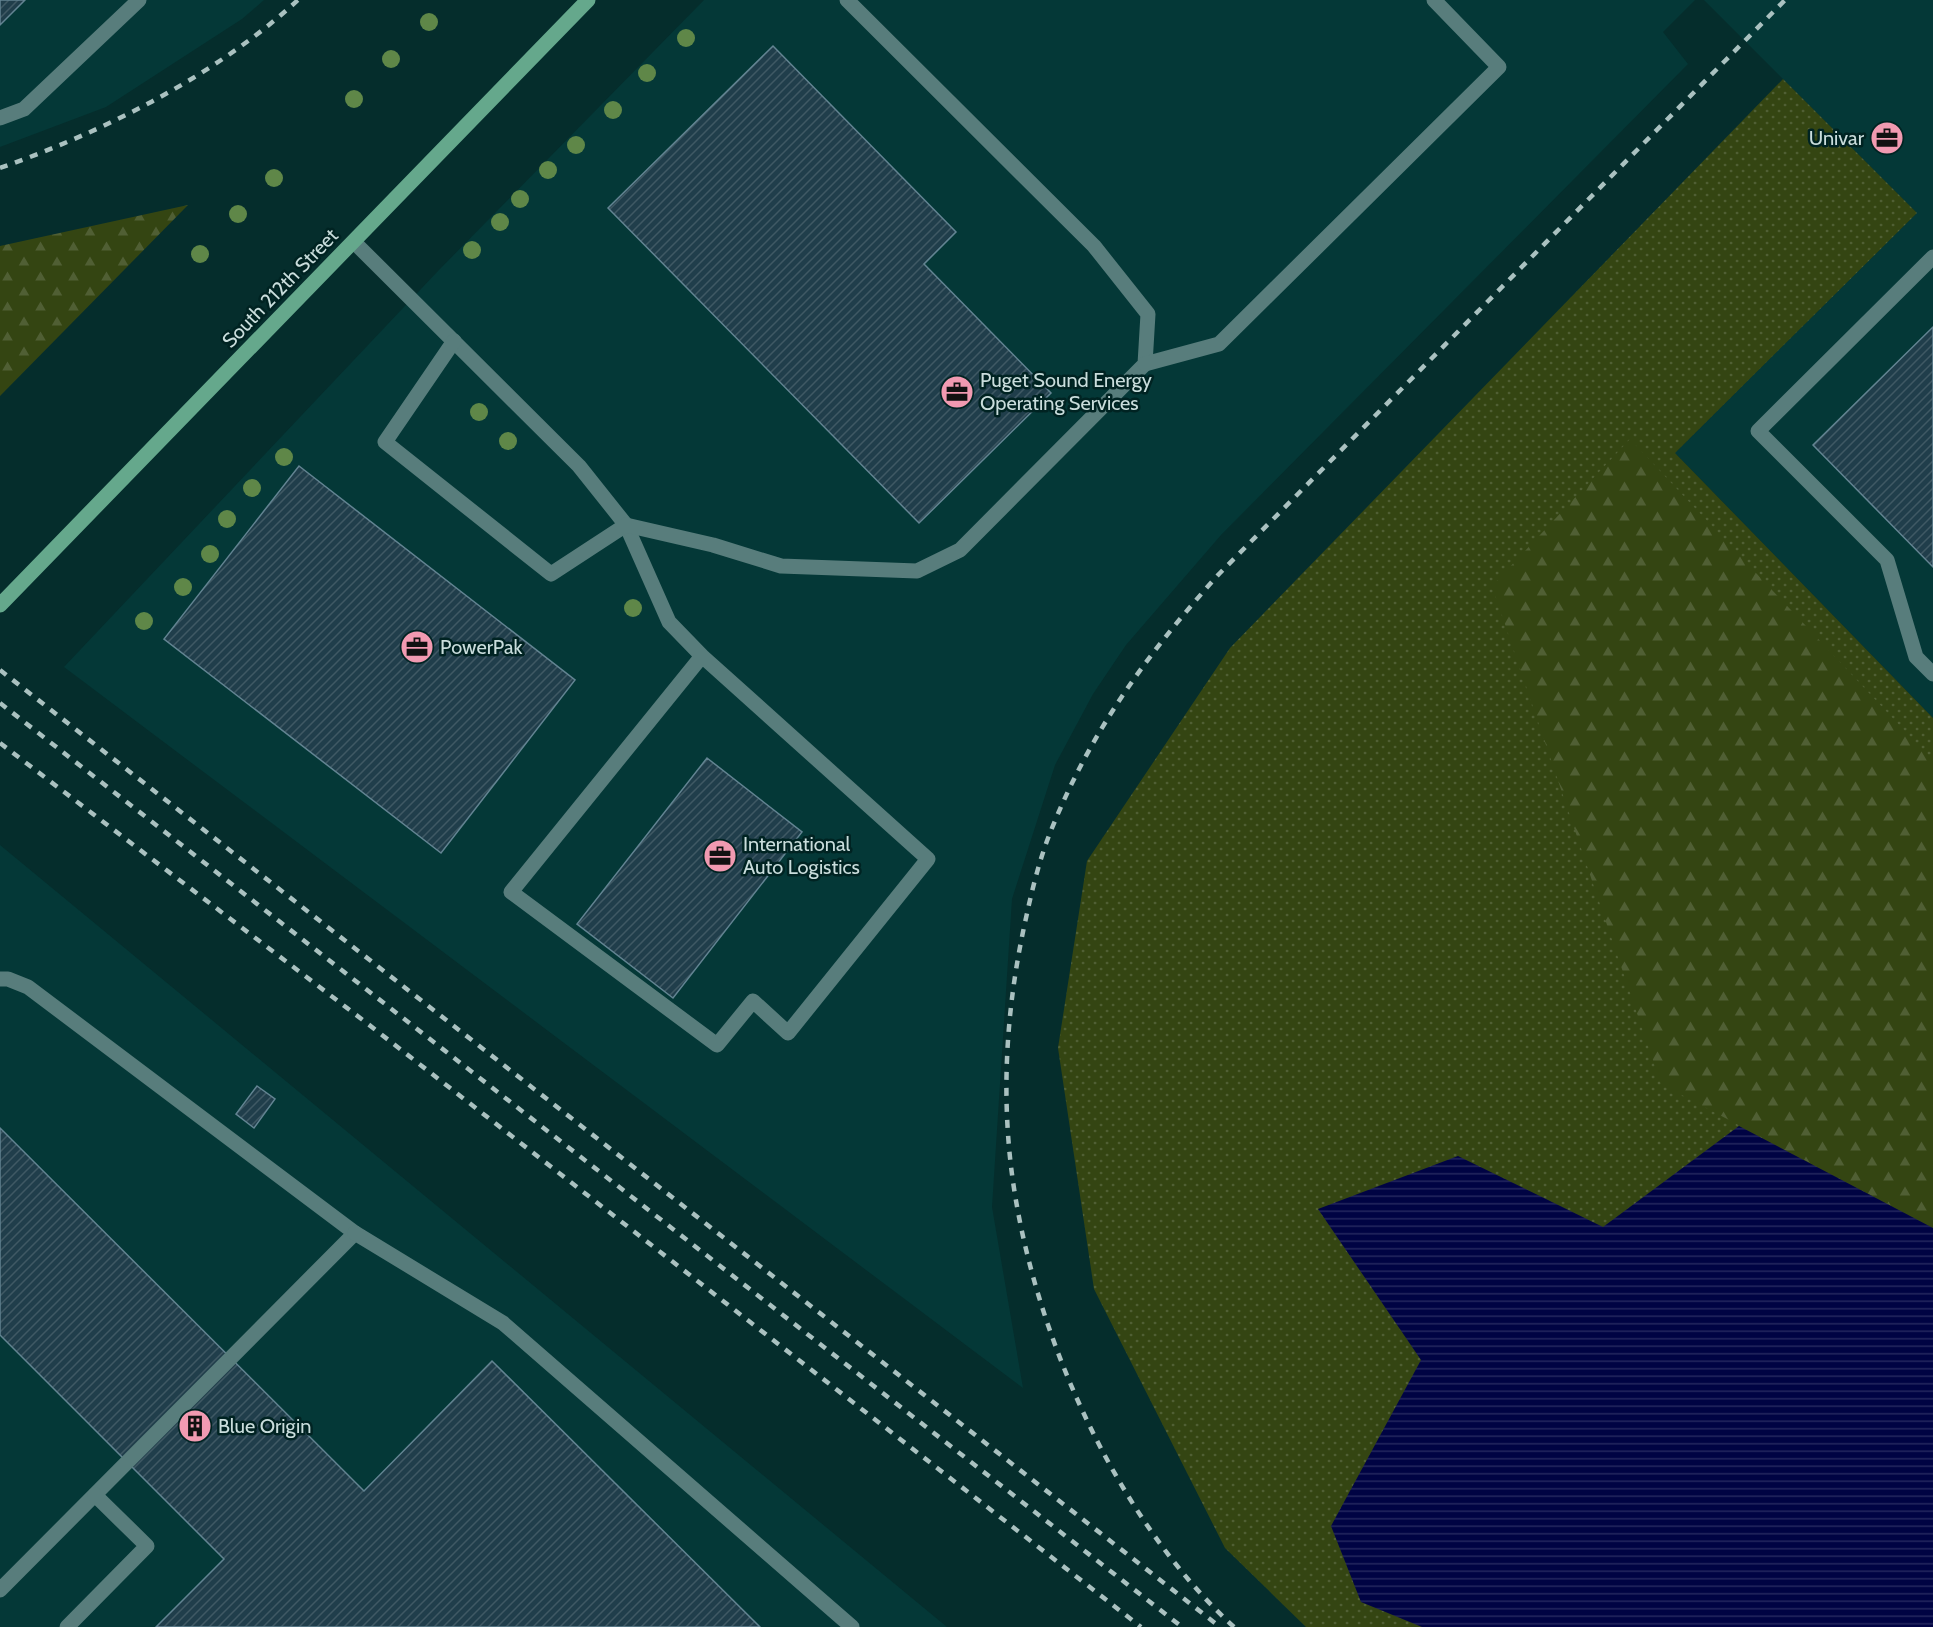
<svg xmlns="http://www.w3.org/2000/svg" width="1933" height="1627" viewBox="0 0 1933 1627" font-family="Cabin,sans-serif">
	<style>
		.built { fill: #043837 }
		.grass { fill: url(#grass-dots) }
		.forest { fill: url(#forest-firs) }
		.water { fill: url(#water-rules) }
		.building { fill: url(#building-hatch); stroke: #638492; stroke-width: 1.5 }
		.lines { fill: none; stroke-linecap: round; stroke-linejoin: round }
		.minor { stroke: #587d7c; stroke-width: 15 }
		.major { stroke: #65a88c; stroke-width: 15 }
		.rail { stroke: #aac1c0; stroke-width: 4.5; stroke-dasharray: 8 8; stroke-linecap: butt }
		.tree { fill: #5f8748 }
		.labels { text-anchor: middle; stroke-width: 5; stroke-linejoin: round; paint-order: stroke }
		.poi-label { font-size: 20px; fill: #c9dddc; stroke: #002322; text-anchor: start }
		.street-label { font-size: 20px; fill: #c9dddc; stroke: #002322 }
	</style>
	<defs>
		<pattern id="grass-dots" width="8" height="8" patternUnits="userSpaceOnUse" patternTransform="scale(1.5)"><rect width="8" height="8" fill="#344512"/><path d="M2 2h.1M6 6h.1" fill="none" stroke="#505f34" stroke-width="1.8" stroke-linecap="round"/></pattern>
		<pattern id="forest-firs" width="22" height="20" patternUnits="userSpaceOnUse" patternTransform="scale(1.5)"><rect width="22" height="20" fill="#344512"/><path d="M5 1l3.5 6h-7zM16 11l3.5 6h-7z" fill="#505f34"/></pattern>
		<pattern id="water-rules" width="6" height="5" patternUnits="userSpaceOnUse" patternTransform="scale(1.5)"><rect width="6" height="5" fill="#000343"/><path d="M0 2.5h6" fill="none" stroke="#24275e"/></pattern>
		<pattern id="building-hatch" width="6" height="6" patternUnits="userSpaceOnUse" patternTransform="scale(1.5)"><rect width="6" height="6" fill="#203e4b"/><path d="M-1 1l2-2M0 6l6-6M5 7l2-2" fill="none" stroke="#3f5964"/></pattern>
	</defs>
	<rect width="100%" height="100%" fill="#052d2c"/>
	<g class="built">
		<path d="M 0,0 L 264,0 L 242,19 L 106,107 L 0,147 Z"/>
		<path d="M 704,0 L 1695,0 L 1663,32 L 1688,64 L 1221,535 L 1126,645 L 1093,694 L 1055,765 L 1012,899 L 992,1207 L 1023,1388 L 64,667 L 438,271 Z"/>
		<path d="M 1704,0 L 1933,0 L 1933,718 L 1675,453 L 1917,213 Z"/>
		<path d="M 0,845 L 947,1627 L 0,1627 Z"/>
	</g>
	<path class="grass" d="M 1783,79 L 1917,213 L 1675,453 L 1933,718 L 1933,1627 L 1306,1627 L 1225,1548 L 1094,1289 L 1058,1048 L 1087,861 L 1230,648 Z"/>
	<g class="forest">
		<path d="M 188,205 L 0,396 L 0,246 Z"/>
		<path d="M 1630,439 L 1933,761 L 1933,1228 L 1661,1084 L 1492,586 Z"/>
	</g>
	<path class="water" d="M 1739,1126 L 1933,1228 L 1933,1627 L 1422,1627 L 1361,1602 L 1331,1526 L 1421,1360 L 1318,1209 L 1458,1156 L 1603,1227 Z"/>
	<g class="building">
		<path d="M 0,0 L 25,0 L 0,25 Z"/>
		<path d="M 773,46 L 956,232 L 924,264 L 1051,393 L 919,523 L 608,208 Z"/>
		<path d="M 1933,327 L 1933,567 L 1813,445 Z"/>
		<path d="M 299,466 L 575,680 L 441,853 L 164,639 Z"/>
		<path d="M 707,758 L 802,832 L 673,998 L 577,924 Z"/>
		<path d="M 257,1086 L 275,1099 L 254,1128 L 236,1114 Z"/>
		<path d="M 0,1128 L 364,1491 L 492,1361 L 760,1627 L 156,1627 L 224,1559 L 0,1335 Z"/>
	</g>
	<g class="lines">
		<g class="minor">
			<path d="M 0,118 L 24,109 L 139,0"/>
			<path d="M 354,242 L 579,466 L 626,525 L 669,622 L 702,656 L 511,892 L 717,1045 L 753,1001 L 788,1033 L 928,859 L 702,656"/>
			<path d="M 1933,257 L 1758,431 L 1887,560 L 1916,657 L 1933,674"/>
			<path d="M 454,341 L 385,442 L 551,574 L 626,525 L 713,545 L 781,566 L 917,571 L 960,550 L 1145,364 L 1148,314 L 1094,246 L 847,0"/>
			<path d="M 1145,364 L 1219,344 L 1499,67 L 1434,0"/>
			<path d="M 0,979 L 8,979 L 28,987 L 355,1233 L 0,1590"/>
			<path d="M 355,1233 L 503,1323 L 852,1627"/>
			<path d="M 67,1627 L 147,1546 L 95,1495"/>
		</g>
		<path class="major" d="M 0,605 L 588,0"/>
		<g class="rail">
			<path d="M 0,168 C 105,131 215,76 298,0"/>
			<path d="M 0,670 L 1220,1627"/>
			<path d="M 0,703 L 1182,1627"/>
			<path d="M 0,743 L 368,1024 L 1141,1627"/>
			<path d="M 1234,1627 C 1108,1512 1019,1303 1008,1134 C 1003,1062 1010,989 1026,918 C 1032,890 1039,861 1050,833 C 1090,732 1147,654 1219,574 L 1785,0"/>
		</g>
	</g>
	<g class="tree">
		<circle cx="429" cy="22" r="9"/>
		<circle cx="686" cy="38" r="9"/>
		<circle cx="391" cy="59" r="9"/>
		<circle cx="647" cy="73" r="9"/>
		<circle cx="354" cy="99" r="9"/>
		<circle cx="613" cy="110" r="9"/>
		<circle cx="576" cy="145" r="9"/>
		<circle cx="548" cy="170" r="9"/>
		<circle cx="274" cy="178" r="9"/>
		<circle cx="520" cy="199" r="9"/>
		<circle cx="238" cy="214" r="9"/>
		<circle cx="500" cy="222" r="9"/>
		<circle cx="472" cy="250" r="9"/>
		<circle cx="200" cy="254" r="9"/>
		<circle cx="479" cy="412" r="9"/>
		<circle cx="508" cy="441" r="9"/>
		<circle cx="284" cy="457" r="9"/>
		<circle cx="252" cy="488" r="9"/>
		<circle cx="227" cy="519" r="9"/>
		<circle cx="210" cy="554" r="9"/>
		<circle cx="183" cy="587" r="9"/>
		<circle cx="633" cy="608" r="9"/>
		<circle cx="144" cy="621" r="9"/>
	</g>
	<defs>
		<symbol id="office-disc" viewBox="-11 -11 22 22"><circle r="9.5" fill="#f19ab1" stroke="#002322"/><path d="M-6-3h4V-5.5h4V-3h4V5H-6ZM-1-4.5V-3h2v-1.5ZM-6 0V1H6V0Z" fill="#111"/></symbol>
		<symbol id="building-disc" viewBox="-11 -11 22 22"><circle r="9.5" fill="#f19ab1" stroke="#002322"/><path d="M-4-6H4V6H1V3H-1V6H-4ZM-2.5-4.3h1.7v1.8h-1.7ZM.8-4.3h1.7v1.8H.8ZM-2.5-1h1.7V.8h-1.7ZM.8-1h1.7V.8H.8Z" fill="#111"/></symbol>
	</defs>
	<g fill-rule="evenodd">
		<use href="#office-disc" x="1868" y="119" width="38" height="38"/>
		<use href="#office-disc" x="938" y="373" width="38" height="38"/>
		<use href="#office-disc" x="398" y="628" width="38" height="38"/>
		<use href="#office-disc" x="701" y="837" width="38" height="38"/>
		<use href="#building-disc" x="176" y="1407" width="38" height="38"/>
	</g>
	<g class="labels">
		<g class="poi-label">
			<text x="1864" y="145" text-anchor="end">Univar</text>
			<text x="980" y="387">Puget Sound Energy<tspan x="980" dy="23">Operating Services</tspan></text>
			<text x="440" y="654">PowerPak</text>
			<text x="743" y="851">International<tspan x="743" dy="23">Auto Logistics</tspan></text>
			<text x="218" y="1433">Blue Origin</text>
		</g>
		<g class="street-label">
			<text transform="translate(280 288) rotate(-46)" y="7">South 212th Street</text>
		</g>
	</g>
</svg>
